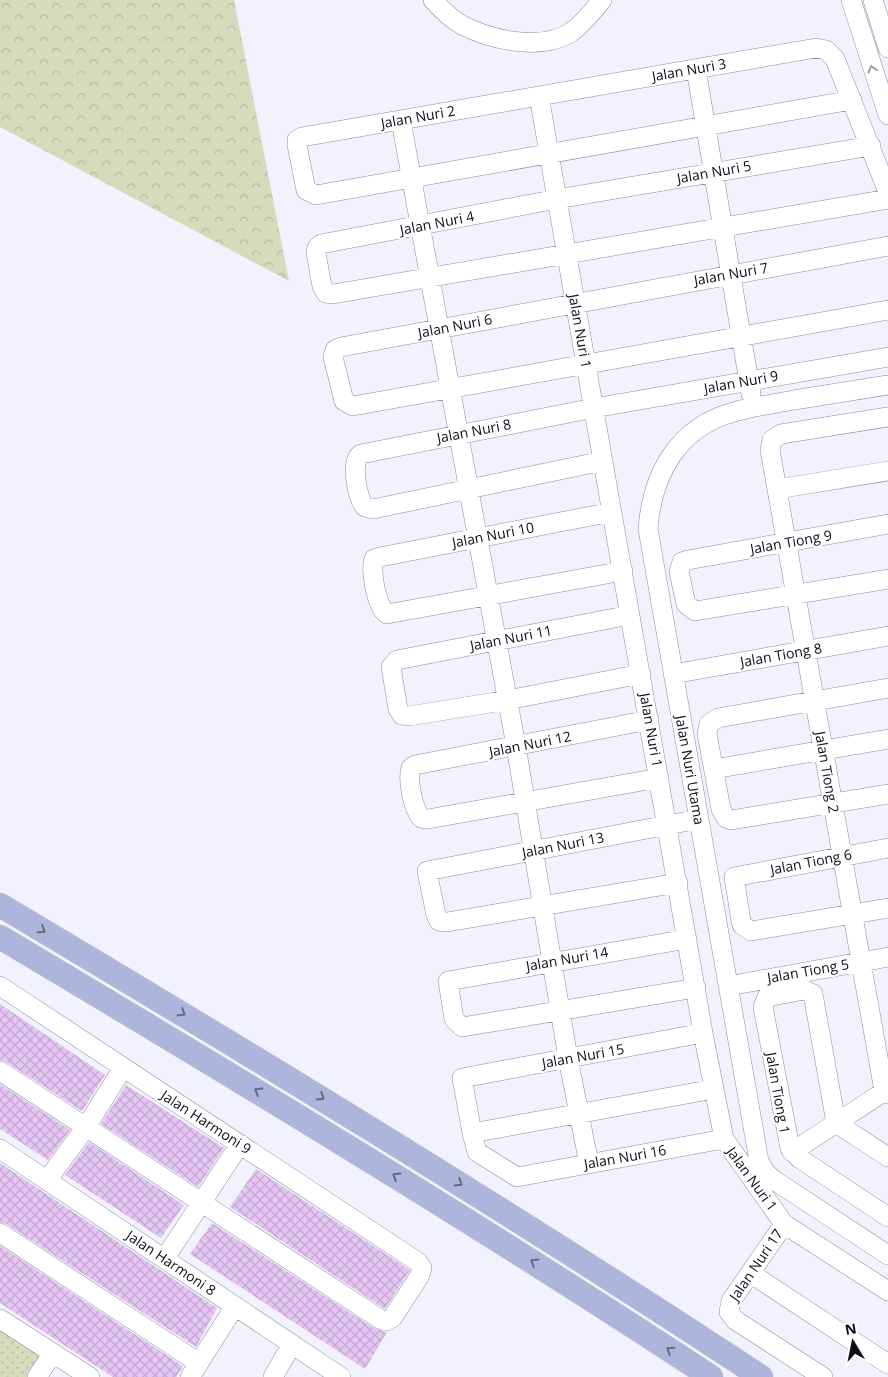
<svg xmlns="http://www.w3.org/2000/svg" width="888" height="1377" font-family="'Open Sans',sans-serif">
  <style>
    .forest { fill: url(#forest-crowns) }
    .park { fill: url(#park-dots) }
    .building { fill: url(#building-cross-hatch) }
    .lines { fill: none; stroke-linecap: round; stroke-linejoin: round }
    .minor-casing { stroke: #8e8aa9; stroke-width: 20 }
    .major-casing { stroke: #d4d3d5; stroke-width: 25 }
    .minor { stroke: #fff; stroke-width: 19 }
    .major { stroke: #adb6da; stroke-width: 24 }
    .oneway { stroke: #9f9ea3 }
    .oneway2 { stroke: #656a83 }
    .labels { text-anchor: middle; stroke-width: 4; stroke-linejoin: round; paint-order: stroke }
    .street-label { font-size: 14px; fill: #0e0d18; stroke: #fff }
  </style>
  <defs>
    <pattern id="forest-crowns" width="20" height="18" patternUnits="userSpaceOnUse" patternTransform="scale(1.25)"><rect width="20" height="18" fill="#d6dbbb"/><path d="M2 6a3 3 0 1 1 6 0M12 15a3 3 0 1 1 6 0" fill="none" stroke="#b6bba0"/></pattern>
    <pattern id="park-dots" width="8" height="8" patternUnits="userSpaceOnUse" patternTransform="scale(1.25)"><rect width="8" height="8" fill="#d6dbbb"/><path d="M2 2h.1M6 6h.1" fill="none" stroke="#b6bba0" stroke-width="1.8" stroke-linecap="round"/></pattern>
    <pattern id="building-cross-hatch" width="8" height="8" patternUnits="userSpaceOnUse" patternTransform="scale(1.25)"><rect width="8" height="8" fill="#e5c6f3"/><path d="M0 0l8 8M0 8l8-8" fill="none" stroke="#c3a9d0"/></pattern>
  </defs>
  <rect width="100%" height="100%" fill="#f2f1fe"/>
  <path class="forest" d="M0 0H234L289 281 0 127Z"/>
  <path class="park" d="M0 1323 54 1357 41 1377H0Z"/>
  <path class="building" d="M0 1004 105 1075 82 1111 6 1062 0 1060Z
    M0 1084 70 1130 48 1160 0 1129Z
    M126 1085 224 1148 198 1187 101 1124Z
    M89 1142 184 1205 161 1238 65 1175Z
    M0 1163 217 1308 196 1347 6 1224 0 1222Z
    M256 1169 410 1270 385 1309 230 1207Z
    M212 1223 374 1328 387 1332 365 1369 190 1254Z
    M0 1246 183 1366 176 1377H113L0 1303Z"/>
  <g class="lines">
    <defs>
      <path id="minor" d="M433 0C441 9 451 19 462 25 491 40 540 51 570 33 582 25 593 11 602 0
        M851 0 888 115
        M873 0 888 48
        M696 69 751 394
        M539 96 703 1033 724 1139 784 1224 888 1291
        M852 100 316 195 306 190 297 145V140L302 137 816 48 826 50 835 59 888 192
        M401 121 516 746 568 1058 589 1164
        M871 146 557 199 321 244 317 248 316 253 322 286 326 293 333 294 888 199
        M888 246 341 347 335 350 333 357 344 401 353 406 888 310
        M888 385C857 390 825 395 794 400 774 404 753 406 734 412 678 427 652 474 648 529L759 1161 765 1172 774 1180 888 1255
        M888 417 781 434 772 440 770 450 884 1091 888 1094
        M603 461 373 509 365 507C357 498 350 461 361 454L594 408 888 357
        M777 489 888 471
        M612 512 380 557 374 559C370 570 377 609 387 614L623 571
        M888 524 688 560 682 562 679 572 686 604 695 611 888 579
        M630 615 397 660 391 667 398 709 402 715 409 716 508 700 641 674
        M673 674 888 636
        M888 688 718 718 709 724 707 734 721 809 726 818 731 820 888 794
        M649 720 415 765 411 768C407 780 413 808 421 818L428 819 659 778
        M714 769 888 739
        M888 848 734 877 741 921 742 925 751 931 888 908
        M678 883 447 922 439 921 436 915 427 871 699 819
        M687 939 448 981 454 1019 462 1027 696 988
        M0 986 418 1262 422 1268 420 1275 393 1317 387 1321 380 1319 0 1071
        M728 986 888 957
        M714 1089 472 1133 477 1152 517 1177 724 1139
        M472 1133 462 1078 703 1033
        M0 1149 341 1377
        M792 1152 888 1089
        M888 1157 836 1123 813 994 804 990 767 997 763 1007 790 1148 799 1158 888 1217
        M47 1180 86 1127 123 1068
        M784 1224 731 1301 729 1312 735 1320 823 1377
        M0 1233 199 1363
        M165 1258 240 1144
        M750 1273 888 1364
        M0 1319 90 1377
        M37 1377 53 1353
        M190 1377 235 1306
        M273 1377 292 1344"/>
      <path id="major" d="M0 905C257 1058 512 1213 761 1377
        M0 937C240 1080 478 1224 711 1377"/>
    </defs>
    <use href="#minor" class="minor-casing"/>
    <use href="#major" class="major-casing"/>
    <use href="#minor" class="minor"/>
    <use href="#major" class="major"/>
  </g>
  <defs><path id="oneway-chevron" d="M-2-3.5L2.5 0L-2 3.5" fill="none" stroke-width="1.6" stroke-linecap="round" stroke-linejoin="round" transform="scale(1.25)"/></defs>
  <use class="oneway" href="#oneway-chevron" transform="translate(872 69) rotate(-107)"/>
  <g class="oneway2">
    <use href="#oneway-chevron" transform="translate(42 930) rotate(31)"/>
    <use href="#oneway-chevron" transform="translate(182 1013) rotate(31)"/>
    <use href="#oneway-chevron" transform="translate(258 1091) rotate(-148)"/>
    <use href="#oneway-chevron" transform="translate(321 1097) rotate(32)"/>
    <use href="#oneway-chevron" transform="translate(396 1176) rotate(-148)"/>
    <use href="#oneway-chevron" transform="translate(459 1183) rotate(32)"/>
    <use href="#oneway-chevron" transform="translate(534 1262) rotate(-148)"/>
    <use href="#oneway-chevron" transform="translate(670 1350) rotate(-147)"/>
  </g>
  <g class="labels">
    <g class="street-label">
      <text transform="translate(689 70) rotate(-10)" y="5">Jalan Nuri 3</text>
      <text transform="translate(418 117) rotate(-10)" y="5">Jalan Nuri 2</text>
      <text transform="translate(714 172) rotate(-10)" y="5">Jalan Nuri 5</text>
      <text transform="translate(437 223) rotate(-11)" y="5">Jalan Nuri 4</text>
      <text transform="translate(731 274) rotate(-10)" y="5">Jalan Nuri 7</text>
      <text transform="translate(455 326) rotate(-11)" y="5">Jalan Nuri 6</text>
      <text transform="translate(580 331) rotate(80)" y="5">Jalan Nuri 1</text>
      <text transform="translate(741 382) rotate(-10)" y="5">Jalan Nuri 9</text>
      <text transform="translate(474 431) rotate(-11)" y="5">Jalan Nuri 8</text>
      <text transform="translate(493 535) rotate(-11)" y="5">Jalan Nuri 10</text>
      <text transform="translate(791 542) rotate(-10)" y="5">Jalan Tiong 9</text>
      <text transform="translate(511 638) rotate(-11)" y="5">Jalan Nuri 11</text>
      <text transform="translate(781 655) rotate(-10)" y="5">Jalan Tiong 8</text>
      <text transform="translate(651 730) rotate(80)" y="5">Jalan Nuri 1</text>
      <text transform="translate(530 744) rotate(-11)" y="5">Jalan Nuri 12</text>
      <text transform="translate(690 770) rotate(80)" y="5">Jalan Nuri Utama</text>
      <text transform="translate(827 772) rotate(80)" y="5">Jalan Tiong 2</text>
      <text transform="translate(563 845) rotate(-11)" y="5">Jalan Nuri 13</text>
      <text transform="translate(811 862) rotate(-11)" y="5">Jalan Tiong 6</text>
      <text transform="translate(567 959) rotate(-10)" y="5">Jalan Nuri 14</text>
      <text transform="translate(808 971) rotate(-10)" y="5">Jalan Tiong 5</text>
      <text transform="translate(583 1056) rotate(-10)" y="5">Jalan Nuri 15</text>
      <text transform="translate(778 1093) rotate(80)" y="5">Jalan Tiong 1</text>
      <text transform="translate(206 1122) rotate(33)" y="5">Jalan Harmoni 9</text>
      <text transform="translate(625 1157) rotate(-10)" y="5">Jalan Nuri 16</text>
      <text transform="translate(752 1179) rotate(54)" y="5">Jalan Nuri 1</text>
      <text transform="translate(171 1263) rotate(34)" y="5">Jalan Harmoni 8</text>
      <text transform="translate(756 1265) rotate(-56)" y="5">Jalan Nuri 17</text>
    </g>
  </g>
  <g transform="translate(853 1342) rotate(350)" stroke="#ffffff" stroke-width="4" paint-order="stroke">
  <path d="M0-4L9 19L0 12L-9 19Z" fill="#0e0d18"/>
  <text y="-8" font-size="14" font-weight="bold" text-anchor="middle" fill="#0e0d18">N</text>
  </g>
</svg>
